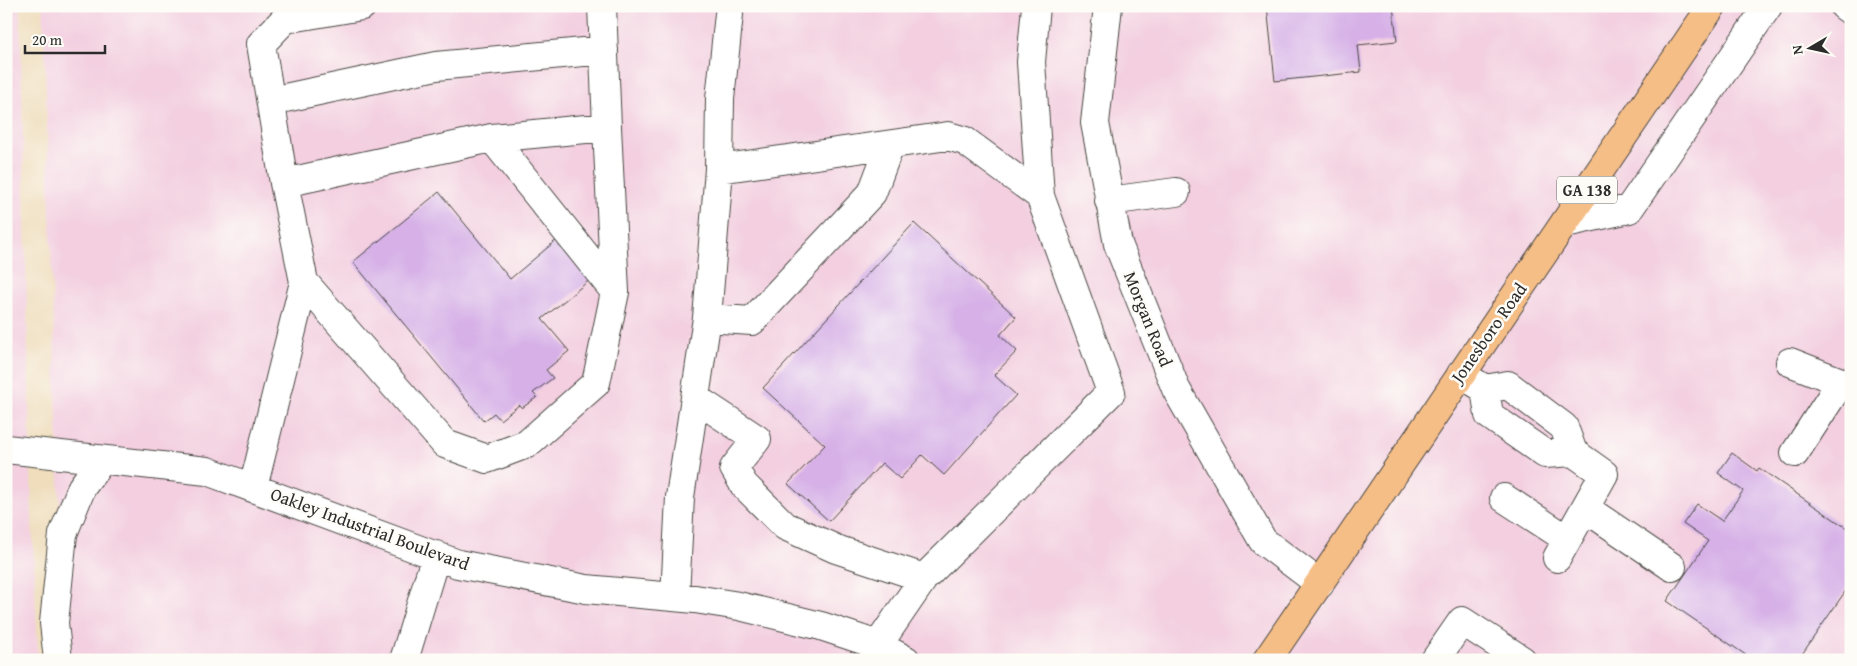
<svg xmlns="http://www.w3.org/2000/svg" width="1857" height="666" font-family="'Gentium Book Plus',serif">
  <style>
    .built { fill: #f3cfe0 }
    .building { fill: #d6b0e7 }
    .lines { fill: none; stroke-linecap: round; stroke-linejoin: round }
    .minor-casing { stroke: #484641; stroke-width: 30 }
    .highway-casing { stroke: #484641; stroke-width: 30 }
    .minor { stroke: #fff; stroke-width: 28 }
    .highway { stroke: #f6be87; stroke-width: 28 }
    .labels { text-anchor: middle; stroke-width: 5; stroke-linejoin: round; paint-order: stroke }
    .shield { fill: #fdfcf7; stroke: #6a6a68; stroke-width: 1 }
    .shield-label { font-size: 16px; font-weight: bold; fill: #2b2b2b }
    .street-label { font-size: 18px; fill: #2b2b2b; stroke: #fdfcf7 }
  </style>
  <rect width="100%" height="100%" fill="#fdfcf7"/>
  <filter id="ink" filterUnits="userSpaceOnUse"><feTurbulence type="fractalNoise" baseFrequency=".02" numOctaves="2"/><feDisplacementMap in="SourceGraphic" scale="10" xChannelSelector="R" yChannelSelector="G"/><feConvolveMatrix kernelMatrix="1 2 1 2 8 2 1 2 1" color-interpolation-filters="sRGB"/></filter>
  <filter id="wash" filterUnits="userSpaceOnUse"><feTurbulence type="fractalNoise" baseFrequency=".0096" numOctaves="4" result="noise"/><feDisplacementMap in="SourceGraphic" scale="20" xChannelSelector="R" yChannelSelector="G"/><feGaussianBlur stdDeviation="1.12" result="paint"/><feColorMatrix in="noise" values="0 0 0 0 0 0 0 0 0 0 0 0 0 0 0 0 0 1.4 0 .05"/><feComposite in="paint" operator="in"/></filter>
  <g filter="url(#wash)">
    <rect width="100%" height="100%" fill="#efddbc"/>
    <path class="built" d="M6 6H20L32 521 38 660H6Z
      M43 6H1851V660H65Z"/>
    <g id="blocks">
      <path class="building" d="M1267 6H1393L1397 41 1358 45 1361 72 1275 81Z
        M439 192 510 279 559 238 592 278 542 319 569 351 546 370 553 378 533 393 537 397 522 408 519 405 500 420 494 413 484 421 353 262Z
        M914 223 1016 317 1000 335 1017 351 994 375 1016 395 944 475 922 455 900 479 882 463 829 521 788 484 825 445 763 388Z
        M1732 453 1757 471 1759 468 1851 531V583L1798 660H1753L1667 601 1708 541 1683 524 1697 504 1722 521 1743 491 1718 473Z"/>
    </g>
  </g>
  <g filter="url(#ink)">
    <use href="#blocks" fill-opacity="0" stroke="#484641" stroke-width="1"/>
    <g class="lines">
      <defs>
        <path id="minor" d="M602 6 607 127
          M1108 6 1095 123 1118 244 1176 389 1263 541 1320 584
          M1844 6 1851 11
          M271 101 436 66 604 50
          M492 138 615 292
          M719 169 948 136 965 141 1040 196
          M284 183 261 44 285 19 362 6
          M1109 201 1176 192
          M1565 223 1629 209 1768 6
          M707 318 752 321 872 193 890 145
          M1790 362 1841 382 1795 453
          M1461 374 1485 389 1508 385 1564 427 1573 452 1604 474 1557 558
          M1485 389 1489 415 1545 454 1573 452
          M695 398 757 439 734 468 744 485 785 526 836 549 924 578
          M6 449 207 471 458 564 586 589 695 599 739 606 821 626 878 645 906 660
          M253 488 304 282 284 183 492 138 607 127 615 292 596 383 527 444 487 459 445 444 304 282
          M1504 498 1567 539
          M1585 508 1672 567
          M675 597 680 497 707 318 719 169 720 99 729 14
          M58 660 54 623 63 534 82 487 102 460
          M404 660 436 555
          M873 660 878 645 924 578 1111 392 1040 196 1031 62 1036 6
          M1435 660 1462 621 1522 660"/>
        <path id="highway" d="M1267 660 1712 6"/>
      </defs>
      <use href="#minor" class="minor-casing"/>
      <use href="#highway" class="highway-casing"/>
      <use href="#minor" class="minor"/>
      <use href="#highway" class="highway"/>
    </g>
  </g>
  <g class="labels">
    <rect class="shield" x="1557" y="176.5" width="60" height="27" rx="4"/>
    <g class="shield-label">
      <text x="1587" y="196">GA 138</text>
    </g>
    <g class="street-label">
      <text transform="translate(1148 319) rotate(68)" y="6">Morgan Road</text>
      <text transform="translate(1489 333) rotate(-55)" y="6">Jonesboro Road</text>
      <text transform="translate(370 529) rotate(20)" y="6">Oakley Industrial Boulevard</text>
    </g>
  </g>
  <rect width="1857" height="666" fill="none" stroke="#fdfcf7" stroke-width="25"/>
  <g transform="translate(1810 48) rotate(261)" stroke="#fdfcf7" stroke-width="4" paint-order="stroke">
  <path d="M0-4L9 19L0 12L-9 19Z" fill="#2b2b2b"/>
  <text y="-8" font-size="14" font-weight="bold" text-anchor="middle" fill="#2b2b2b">N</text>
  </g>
  <path d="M25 45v8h80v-8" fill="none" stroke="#2b2b2b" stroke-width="2.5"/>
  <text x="32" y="45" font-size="15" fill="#2b2b2b" stroke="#fdfcf7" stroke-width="4" paint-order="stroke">20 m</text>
</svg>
